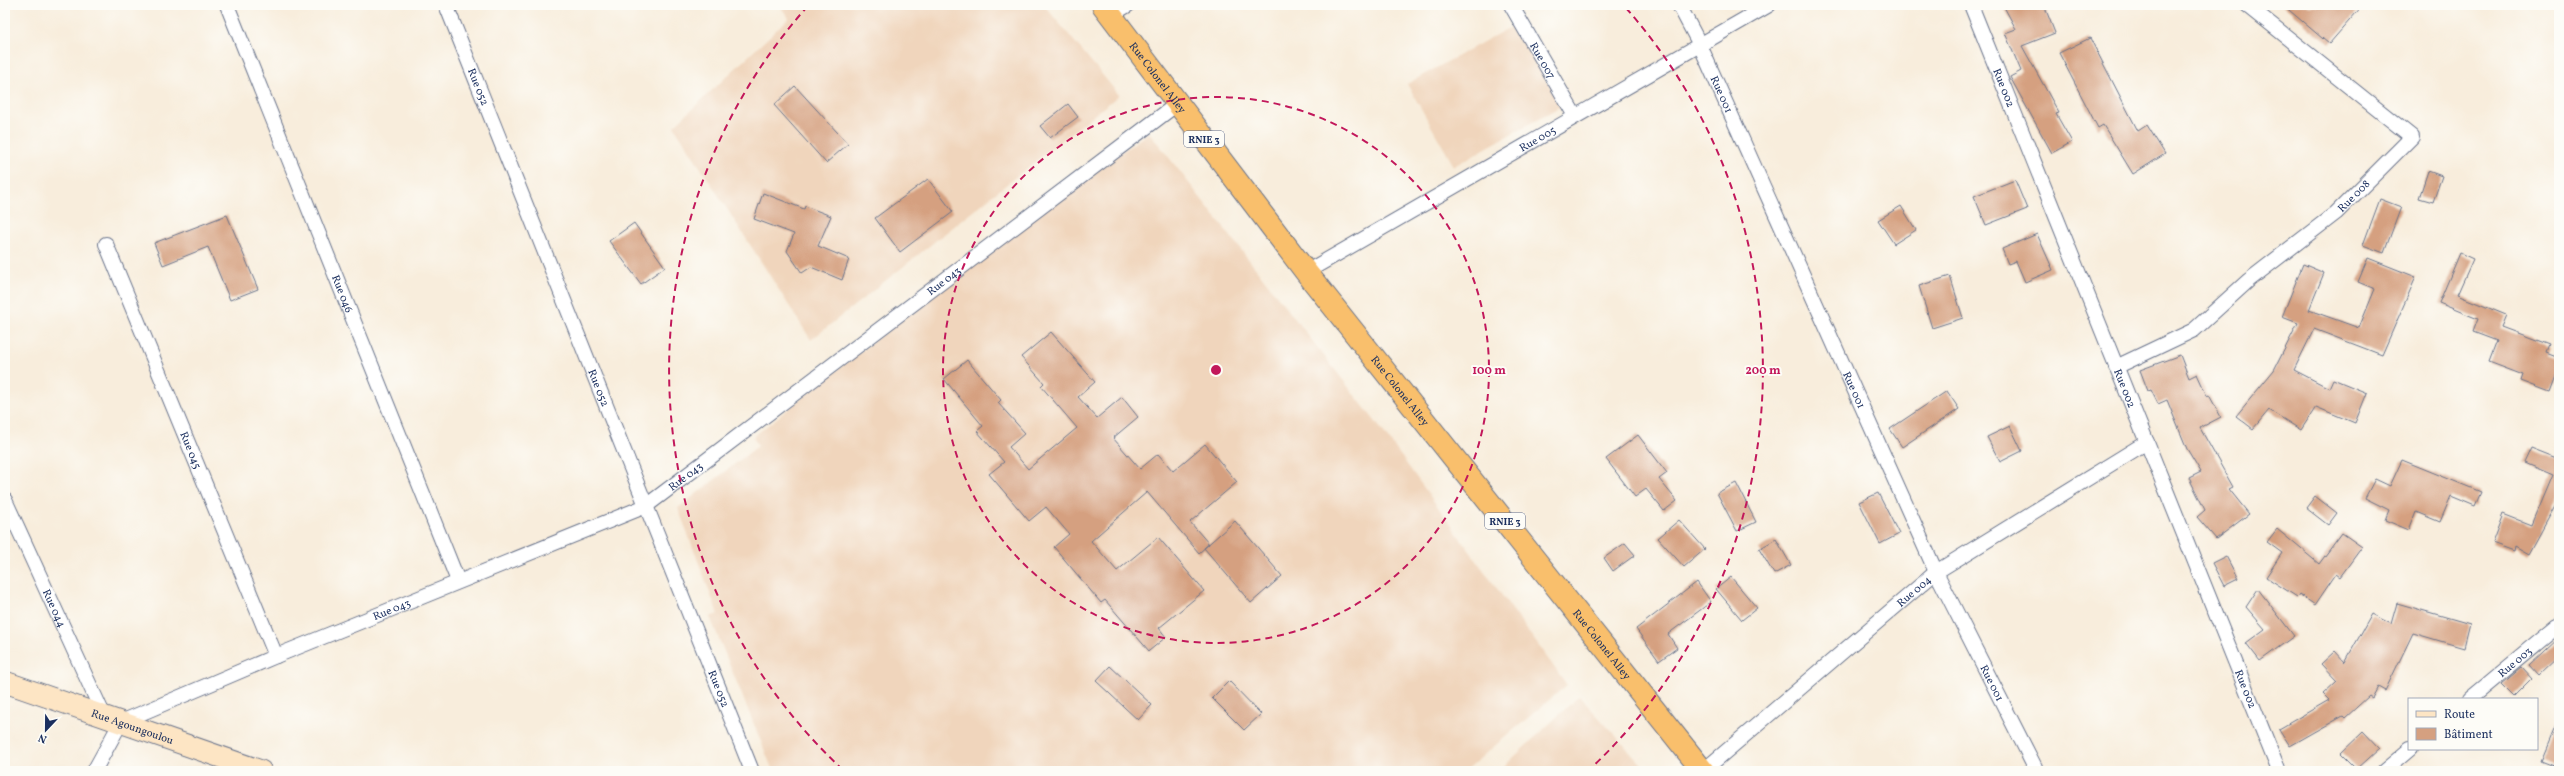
<svg xmlns="http://www.w3.org/2000/svg" width="2564" height="776" font-family="Vollkorn,serif">
  <style>
    .built { fill: #f0d5bc }
    .building { fill: #d5a080 }
    .lines { fill: none; stroke-linecap: round; stroke-linejoin: round }
    .minor-casing { stroke: #68728a; stroke-width: 16 }
    .secondary-casing { stroke: #68728a; stroke-width: 23 }
    .trunk-casing { stroke: #68728a; stroke-width: 24 }
    .minor { stroke: #fff; stroke-width: 14 }
    .secondary { stroke: #fde5c4; stroke-width: 21 }
    .trunk { stroke: #f9bf6c; stroke-width: 22 }
    .ring { fill: none; stroke: #c2185b; stroke-width: 2; stroke-dasharray: 7 5 }
    .labels { text-anchor: middle; stroke-width: 4; stroke-linejoin: round; paint-order: stroke }
    .shield { fill: #fdfcf7; stroke: #5f6c8c; stroke-width: 1 }
    .shield-label { font-size: 10px; font-weight: bold; fill: #1b2f5e }
    .street-label { font-size: 11px; fill: #1b2f5e; stroke: #fdfcf7 }
    .centre { fill: #c2185b; stroke: #fdfcf7; stroke-width: 2 }
    .ring-label { font-size: 12px; text-anchor: middle; font-weight: bold; fill: #c2185b; stroke: #fdfcf7; stroke-width: 4; stroke-linejoin: round; paint-order: stroke }
  </style>
  <rect width="100%" height="100%" fill="#fdfcf7"/>
  <filter id="ink" filterUnits="userSpaceOnUse"><feTurbulence type="fractalNoise" baseFrequency=".025" numOctaves="2"/><feDisplacementMap in="SourceGraphic" scale="8" xChannelSelector="R" yChannelSelector="G"/><feConvolveMatrix kernelMatrix="1 2 1 2 8 2 1 2 1" color-interpolation-filters="sRGB"/></filter>
  <filter id="wash" filterUnits="userSpaceOnUse"><feTurbulence type="fractalNoise" baseFrequency=".012" numOctaves="4" result="noise"/><feDisplacementMap in="SourceGraphic" scale="16" xChannelSelector="R" yChannelSelector="G"/><feGaussianBlur stdDeviation="0.9" result="paint"/><feColorMatrix in="noise" values="0 0 0 0 0 0 0 0 0 0 0 0 0 0 0 0 0 1.4 0 .05"/><feComposite in="paint" operator="in"/></filter>
  <g filter="url(#wash)">
    <rect width="100%" height="100%" fill="#f8eddc"/>
    <path class="built" d="M779 5H1044L1119 95 811 340 674 126 789 18Z
      M1514 25 1561 106 1454 166 1407 84Z
      M1149 132 1382 430 1567 685 1465 771H773L710 617 718 614 678 508 758 446 753 437 967 267Z
      M1579 696 1648 771H1499Z"/>
    <g id="blocks">
      <path class="building" d="M2003 5H2044L2055 33 2022 46 2059 113 2056 114 2072 142 2052 153 2010 77 2021 71 2005 33 2016 29Z
        M2283 5H2363L2329 44Z
        M2090 38 2138 131 2147 125 2165 154 2133 174 2103 125 2098 128 2059 53Z
        M795 86 848 144 826 163 774 105Z
        M1068 104 1078 117 1050 138 1040 126Z
        M2428 171 2442 176 2433 202 2419 198Z
        M928 179 953 212 900 252 875 218Z
        M2015 180 2027 209 1986 225 1974 196Z
        M763 193 804 209 805 206 831 216 818 246 849 259 842 280 811 267 802 273 787 251 794 234 754 219Z
        M2380 199 2401 207 2384 253 2363 245Z
        M1901 206 1916 230 1894 244 1878 220Z
        M227 215 258 289 230 300 208 247 163 265 154 243Z
        M634 223 665 267 641 284 609 241Z
        M2037 234 2053 270 2025 282 2016 261 2008 264 2002 249Z
        M2460 253 2473 259 2457 295 2506 315 2501 327 2549 345 2546 353 2559 358V368L2550 392 2521 381 2523 375 2489 362 2497 341 2473 332 2478 319 2439 303Z
        M2368 258 2416 277 2382 355 2314 329 2294 370 2329 388 2333 379 2367 393 2355 423 2316 407 2301 430 2269 410 2253 429 2236 416 2274 370 2298 323 2282 317 2303 264 2324 273 2309 310 2359 328 2375 289 2358 282Z
        M1950 276 1963 318 1932 328 1919 286Z
        M1051 332 1095 382 1078 397 1097 418 1122 397 1138 417 1113 438 1140 469 1158 454 1173 471 1205 444 1237 482 1190 522 1209 544 1199 553 1147 492 1091 541 1117 571 1158 537 1204 591 1159 628 1166 637 1149 651 1105 600 1101 603 1054 547 1069 534 1046 507 1029 521 989 474 1004 462 977 431 983 426 944 379 967 360 1001 400 998 403 1025 433 1009 447 1028 469 1077 428 1041 386 1044 383 1021 357Z
        M2180 355 2189 378 2197 374 2207 396 2209 395 2221 417 2200 428 2233 487 2229 489 2249 514 2216 539 2197 517 2205 510 2189 478 2201 472 2187 449 2167 400 2158 404 2151 390 2148 391 2140 370Z
        M1947 391 1959 409 1902 447 1890 429Z
        M2010 426 2022 451 2000 462 1987 437Z
        M1638 435 1667 473 1659 479 1677 501 1664 511 1646 489 1635 497 1606 459Z
        M2531 448 2559 459V499L2529 554 2515 546 2514 551 2492 543 2503 514 2531 525 2552 475 2524 463Z
        M2402 460 2481 492 2475 506 2451 496 2440 522 2416 512 2409 530 2385 520 2389 510 2365 498 2375 479 2390 486Z
        M1736 483 1756 522 1737 531 1717 493Z
        M1878 493 1899 534 1880 544 1859 502Z
        M2315 496 2337 513 2328 525 2306 508Z
        M1679 520 1705 549 1684 567 1658 538Z
        M1235 521 1282 576 1251 603 1204 548Z
        M2277 529 2319 564 2342 533 2362 547 2340 577 2336 574 2315 605 2299 594 2297 597 2266 577 2282 553 2267 542Z
        M1776 539 1791 565 1774 574 1759 549Z
        M1625 543 1635 555 1613 571 1604 558Z
        M2226 556 2238 579 2224 586 2212 563Z
        M1731 577 1757 608 1742 620 1716 589Z
        M1697 582 1711 602 1668 634 1677 648 1659 661 1636 629Z
        M2258 589 2294 636 2260 661 2246 643 2265 629 2246 607Z
        M2397 603 2470 624 2464 648 2413 633 2385 691 2378 687 2372 698 2369 696 2345 718 2343 716 2290 746 2279 729 2329 700 2323 694 2337 681 2321 664 2335 651 2345 662 2372 614 2391 624Z
        M2559 637V655L2538 675 2529 665Z
        M1110 666 1152 705 1138 720 1096 681Z
        M2522 667 2532 678 2514 696 2502 684Z
        M1229 681 1261 714 1244 730 1212 698Z
        M2559 718V768L2541 761Z
        M2363 732 2379 749 2357 769 2341 753Z"/>
    </g>
  </g>
  <g filter="url(#ink)">
    <use href="#blocks" fill-opacity="0" stroke="#68728a" stroke-width="1"/>
    <g class="lines">
      <defs>
        <g id="minor">
          <path id="s1" d="M227 5 458 581"/>
          <path id="s2" d="M446 5 752 771"/>
          <path id="s3" d="M1511 5 1575 116"/>
          <path id="s4" d="M1679 5 1699 43 1936 572 2037 771"/>
          <path id="s5" d="M1971 5 2279 771"/>
          <path d="M1111 15 1128 5"/>
          <path id="s6" d="M106 244 276 656"/>
          <path id="s7" d="M1306 272 1769 5"/>
          <path id="s8" d="M2116 367 2194 330 2249 280 2336 213 2412 137 2247 5"/>
          <path id="s9" d="M5 500 104 716"/>
          <path id="s10" d="M2470 699 2559 625"/>
          <path id="s11" d="M94 771 121 722 276 656 646 506 1177 104"/>
          <path id="s12" d="M1703 771 1936 572 2147 442"/>
          <path d="M2384 771 2410 749"/>
        </g>
        <g id="secondary">
          <path id="s13" d="M5 682 261 771"/>
        </g>
        <g id="trunk">
          <path id="s14" d="M1103 5 1306 272 1703 771"/>
        </g>
      </defs>
      <use href="#minor" class="minor-casing"/>
      <use href="#secondary" class="secondary-casing"/>
      <use href="#trunk" class="trunk-casing"/>
      <use href="#minor" class="minor"/>
      <use href="#secondary" class="secondary"/>
      <use href="#trunk" class="trunk"/>
    </g>
  </g>
  <g class="ring">
    <circle cx="1216" cy="370" r="273"/>
    <path d="M843 770A547 547 0 0 1 806 8M1626 8A547 547 0 0 1 1589 770"/>
  </g>
  <g class="labels">
    <g class="shield">
      <rect x="1184" y="131" width="40" height="16" rx="3"/>
      <rect x="1485" y="513" width="40" height="16" rx="3"/>
    </g>
    <g class="shield-label">
      <text x="1204" y="143">RNIE 3</text>
      <text x="1505" y="525">RNIE 3</text>
    </g>
    <g class="street-label">
      <text dy="4" stroke="none"><textPath href="#s3" startOffset="64">Rue 007</textPath></text>
      <text dy="4" stroke="none"><textPath href="#s14" startOffset="91">Rue Colonel Alley</textPath></text>
      <text dy="4" stroke="none"><textPath href="#s2" startOffset="88">Rue 052</textPath></text>
      <text dy="4" stroke="none"><textPath href="#s5" startOffset="89">Rue 002</textPath></text>
      <text dy="4" stroke="none"><textPath href="#s4" startOffset="99">Rue 001</textPath></text>
      <text dy="4" stroke="none"><textPath href="#s7" startOffset="267">Rue 005</textPath></text>
      <text dy="4" stroke="none"><textPath href="#s8" startOffset="295">Rue 008</textPath></text>
      <text dy="4" stroke="none"><textPath href="#s11" startOffset="997">Rue 043</textPath></text>
      <text dy="4" stroke="none"><textPath href="#s1" startOffset="311">Rue 046</textPath></text>
      <text dy="4" stroke="none"><textPath href="#s2" startOffset="412">Rue 052</textPath></text>
      <text dy="4" stroke="none"><textPath href="#s5" startOffset="413">Rue 002</textPath></text>
      <text dy="4" stroke="none"><textPath href="#s14" startOffset="487">Rue Colonel Alley</textPath></text>
      <text dy="4" stroke="none"><textPath href="#s4" startOffset="423">Rue 001</textPath></text>
      <text dy="4" stroke="none"><textPath href="#s6" startOffset="223">Rue 045</textPath></text>
      <text dy="4" stroke="none"><textPath href="#s11" startOffset="673">Rue 043</textPath></text>
      <text dy="4" stroke="none"><textPath href="#s12" startOffset="277">Rue 004</textPath></text>
      <text dy="4" stroke="none"><textPath href="#s9" startOffset="119">Rue 044</textPath></text>
      <text dy="4" stroke="none"><textPath href="#s11" startOffset="349">Rue 043</textPath></text>
      <text dy="4" stroke="none"><textPath href="#s14" startOffset="811">Rue Colonel Alley</textPath></text>
      <text dy="4" stroke="none"><textPath href="#s10" startOffset="58">Rue 003</textPath></text>
      <text dy="4" stroke="none"><textPath href="#s4" startOffset="747">Rue 001</textPath></text>
      <text dy="4" stroke="none"><textPath href="#s2" startOffset="736">Rue 052</textPath></text>
      <text dy="4" stroke="none"><textPath href="#s5" startOffset="737">Rue 002</textPath></text>
      <text dy="4" stroke="none"><textPath href="#s13" startOffset="135">Rue Agoungoulou</textPath></text>
    </g>
  </g>
  <circle cx="1216" cy="370" r="6" class="centre"/>
  <g class="ring-label">
    <text x="1489" y="374">100 m</text>
    <text x="1763" y="374">200 m</text>
  </g>
  <rect width="2564" height="776" fill="none" stroke="#fdfcf7" stroke-width="20"/>
  <rect x="2408" y="698" width="130" height="52" fill="#fdfcf7" stroke="#a3aaba"/>
  <rect x="2416" y="711" width="20" height="6" fill="#fde5c4" stroke="#a3aaba"/>
  <text x="2444" y="718" font-size="12" fill="#1b2f5e">Route</text>
  <rect x="2416" y="728" width="20" height="12" fill="#d5a080" stroke="#a3aaba"/>
  <text x="2444" y="738" font-size="12" fill="#1b2f5e">Bâtiment</text>
  <g transform="translate(46 730) rotate(202)" stroke="#fdfcf7" stroke-width="3" paint-order="stroke">
  <path d="M0-3L7 15L0 10L-7 15Z" fill="#1b2f5e"/>
  <text y="-6" font-size="11" font-weight="bold" text-anchor="middle" fill="#1b2f5e">N</text>
  </g>
</svg>
